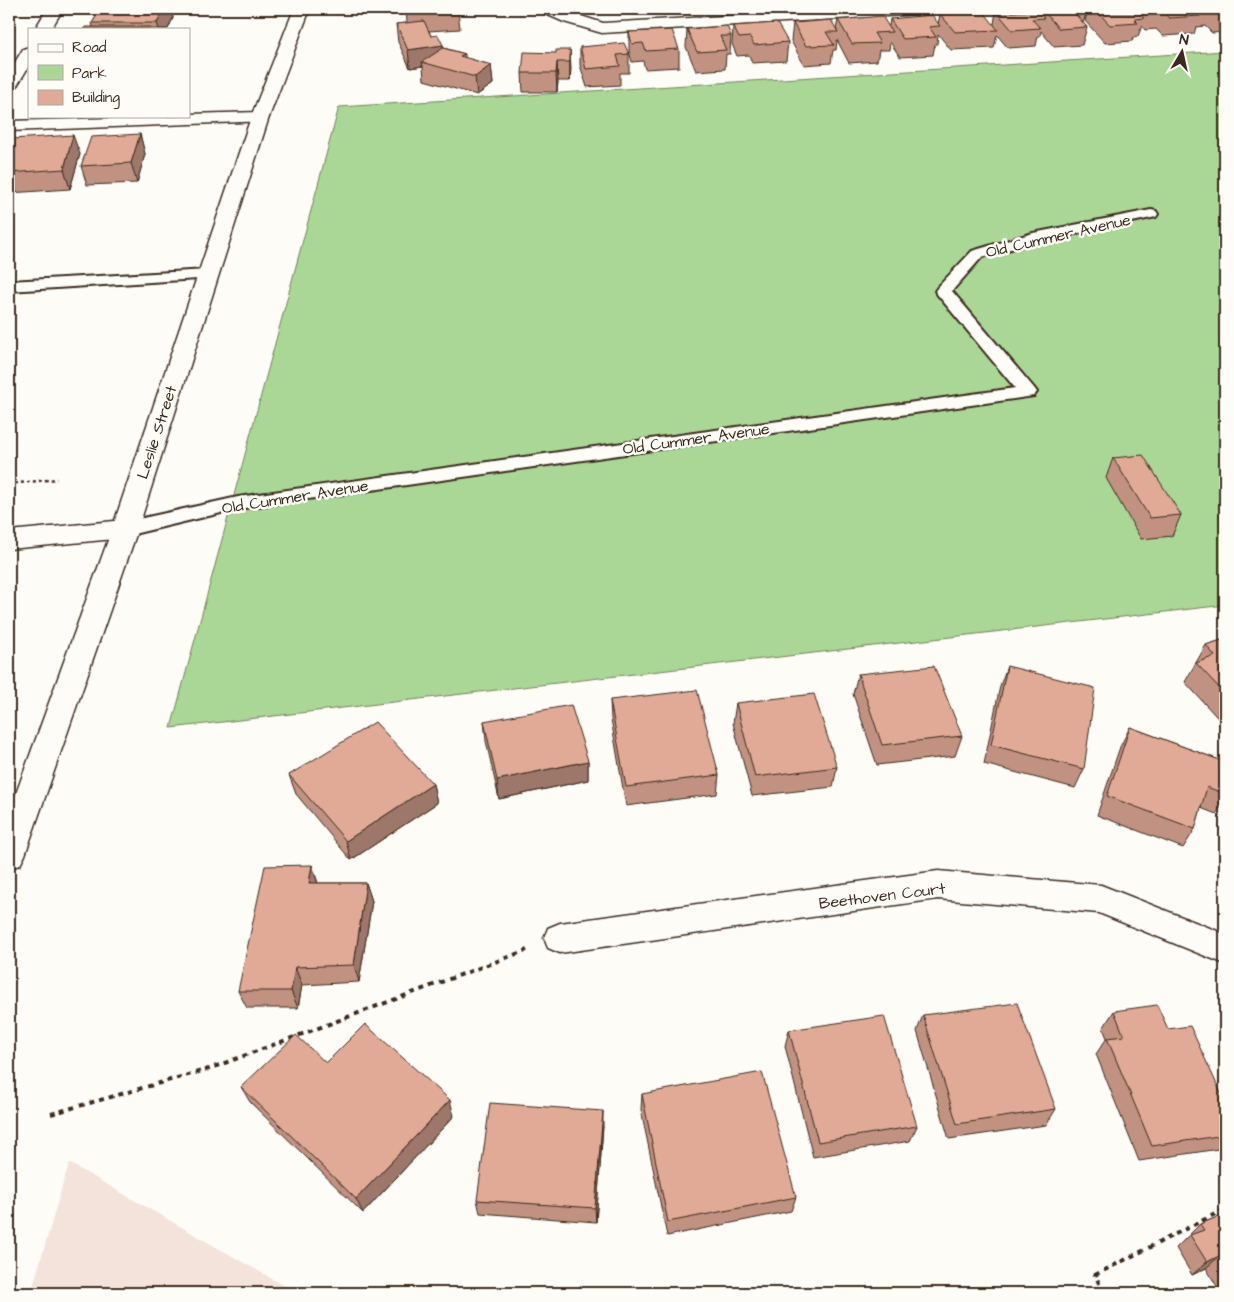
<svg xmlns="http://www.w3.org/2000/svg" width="1234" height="1302" font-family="'Architects Daughter',sans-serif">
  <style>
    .built { fill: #f4e3da }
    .green { fill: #abd796; stroke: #73805a }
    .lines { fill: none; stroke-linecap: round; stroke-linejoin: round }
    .lane-casing { stroke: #3b2a1e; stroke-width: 4 }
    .street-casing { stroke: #3b2a1e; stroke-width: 3 }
    .secondary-casing { stroke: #3b2a1e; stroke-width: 3 }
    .path-far1 { stroke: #3b2a1e; stroke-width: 2.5; stroke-dasharray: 3 3; stroke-linecap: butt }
    .path { stroke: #3b2a1e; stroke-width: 4; stroke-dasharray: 5 5; stroke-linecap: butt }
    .lane { fill: #fdfcf7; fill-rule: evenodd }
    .street { fill: #fdfcf7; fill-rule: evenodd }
    .secondary { fill: #fdfcf7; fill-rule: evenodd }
    .wall { fill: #c19281; stroke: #3b2a1e }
    .shaded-wall { fill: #9d7769; stroke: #3b2a1e }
    .building { fill: #e0aa96; stroke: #3b2a1e }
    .labels { text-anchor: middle; stroke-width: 5; stroke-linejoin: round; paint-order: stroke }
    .street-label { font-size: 16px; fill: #3b2a1e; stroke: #fdfcf7 }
  </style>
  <rect width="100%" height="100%" fill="#fdfcf7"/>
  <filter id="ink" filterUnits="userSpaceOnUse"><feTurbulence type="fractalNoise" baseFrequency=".02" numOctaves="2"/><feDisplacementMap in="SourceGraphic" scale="10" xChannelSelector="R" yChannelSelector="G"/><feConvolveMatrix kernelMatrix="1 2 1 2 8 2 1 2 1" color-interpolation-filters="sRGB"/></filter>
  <g filter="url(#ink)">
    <path class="built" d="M69 1163 297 1293H31Z"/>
    <path class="green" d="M1225 51V605L171 728 339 107Z"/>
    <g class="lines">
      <defs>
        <path id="lane" d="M1151 210 1156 211 1158 214 1156 217 1036 242 982 257 952 291 1034 388 1037 392 1034 396 238 509 125 536 118 534 115 529 118 524 125 522 238 497 1015 388 937 294 935 291 937 288 972 251 1033 233Z
          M208 270 214 272 216 275 214 278 9 291V281Z"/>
        <path id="street" d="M47 9H63L51 29H35Z
          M538 9H559L603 23 846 9H928L925 12 920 14 602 33 564 22 541 12Z
          M29 47V66L15 89 9 90V72L23 49Z
          M260 112 266 113 269 117 266 121 9 131V121L189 116V114Z
          M125 520 134 523 138 529 134 535 125 538 9 549V531Z
          M938 871 1101 885 1225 934V964L1099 913 938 899 560 953 548 948 544 938 548 928 560 923Z"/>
        <path id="secondary" d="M294 9H310L269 117 138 529 25 855 20 865 9 868V813L112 529 251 117Z"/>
      </defs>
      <use href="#lane" class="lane-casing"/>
      <use href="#street" class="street-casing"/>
      <use href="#secondary" class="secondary-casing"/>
      <path class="path-far1" d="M9 484 57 479"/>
      <path class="path" d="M51 1114 209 1069 527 950
        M1104 1293 1095 1275 1225 1209"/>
      <use href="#lane" class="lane"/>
      <use href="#street" class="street"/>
      <use href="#secondary" class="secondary"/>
    </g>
    <path class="wall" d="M101 9H173L172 12 173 18 168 29H84L93 27 92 23Z
      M406 9H458L460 29 429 31 431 36 443 45 444 48 465 54V58L491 65 493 84 477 95 424 80 423 66 410 68 398 42 396 24 407 23Z
      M1023 9H1036L1039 12 1040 9H1081L1086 14 1083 23 1087 27 1082 45 1054 47 1041 31 1040 36H1038L1036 46 1008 48 997 35 994 48 951 50 938 34 937 44H935L933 55 900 57 890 42 889 50H879L877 61 849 63 837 40 836 50H833L831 63 804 65 791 41 793 23 836 29 838 20 889 26 890 19 938 24 940 14 994 24 996 11 1011 12 1023 11Z
      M1088 9H1134L1138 12 1139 9H1225V32L1212 33 1205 26 1196 27 1194 34 1163 36 1156 29 1145 30 1142 26 1138 36 1134 37 1132 41 1105 43 1085 21Z
      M733 26 788 42 786 61 752 63 749 55 737 56 732 44Z
      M687 29 731 36 730 54H726L725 69 696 71 686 47Z
      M629 32 679 49V67L645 69 643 61 632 62 629 51Z
      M580 47 629 54V73H620V85L587 87 580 65Z
      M570 50V81H558L557 92H523L522 73 556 53Z
      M140 134 145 154 137 183 87 185 81 166Z
      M9 147 80 154 70 189 9 193Z
      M1113 458 1181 515 1172 536 1141 539 1106 478Z
      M1225 639V726L1185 682 1206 645Z
      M1007 666 1084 769 1075 788 984 764 1000 686Z
      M858 674 962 736 955 756 877 765 853 694Z
      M610 700 719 775 717 794 626 806 611 719Z
      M736 703 837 767 833 787 752 796 733 723Z
      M484 721 588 761V780L499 799 486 741Z
      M1130 727 1225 762V800L1216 814 1201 808 1195 829 1183 848 1097 815 1120 747Z
      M289 775 433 784 437 803 351 860 296 794Z
      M312 865 318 883H366L372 901 359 982 302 985 298 1008H247L238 991Z
      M1114 1011 1168 1029 1225 1102V1148L1139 1161 1096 1054 1107 1038 1103 1028Z
      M923 1015 1056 1109 1046 1125 949 1139 917 1031Z
      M789 1030 917 1126 910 1141 813 1157 785 1046Z
      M326 1063 454 1116 363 1213 250 1102 241 1087Z
      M642 1094 796 1197 791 1211 667 1236 641 1110Z
      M603 1126 596 1222 480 1213 477 1200Z
      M1225 1214V1293H1221L1206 1268 1192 1275 1176 1248 1200 1224Z"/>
    <path class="shaded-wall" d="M164 9H173L172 12 173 18 168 29H159L157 23Z
      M443 45 445 64 422 62 423 66 410 68 408 50Z
      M570 50 571 69 570 81Z
      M557 62 558 81 557 92 556 73Z
      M491 65 493 84 477 95 475 77Z
      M140 134 145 154 137 183 131 163Z
      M73 135 80 154 70 189 64 169Z
      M588 761V780L499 799 497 780Z
      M433 784 437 803 351 860 346 841Z
      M312 865 318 884 309 883Z
      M366 883 372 901 359 982 354 965Z
      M295 967 302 985 298 1008 291 991Z
      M450 1100 454 1116 363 1213 356 1199Z
      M603 1111V1126L596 1222 595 1208Z
      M1221 1255 1206 1268 1192 1275 1207 1262Z"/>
    <path class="building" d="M101 9H164L157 23H92Z
      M406 9H458L459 11 406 14Z
      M1024 9H1036L1044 18 1032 19 1040 28 1012 30 996 11 1010 10 1011 12 1026 11Z
      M1042 9H1081L1086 14 1076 15 1087 27 1059 29Z
      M1095 9H1134L1144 18 1134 19 1138 23 1110 25Z
      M1148 9H1192L1200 16 1169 18 1162 11 1151 12Z
      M1212 9H1225V15H1219Z
      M984 12 998 30 955 32 940 14Z
      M932 15 940 26 929 27 936 37 903 39 890 19Z
      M882 16 892 32 874 33 880 43 852 44 838 20Z
      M831 20 838 32H826L834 45 806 46 793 23Z
      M424 21 431 36 438 35 443 45 408 50 396 24Z
      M777 23 788 42 754 45 750 37 739 38 733 26Z
      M727 26 731 36H720L726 50 697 52 687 29Z
      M85 27H150L149 29H84Z
      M672 30 679 49 646 51 643 43 632 44 629 32Z
      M624 43 629 54 617 55 620 66 586 69 580 47Z
      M443 48 465 54 460 56 491 65 475 77 422 62Z
      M556 50H570V62H557L556 73H522L524 52 556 53Z
      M140 134 131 163 81 166 91 137Z
      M73 135 64 169 9 173V147L12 139Z
      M1143 455 1181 515 1150 518 1113 458Z
      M1225 639V694L1196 663 1215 656 1206 645Z
      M934 666 962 736 882 745 858 674Z
      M1007 666 1095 688 1084 769 991 745Z
      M697 690 719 775 626 787 610 700Z
      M814 694 837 767 755 777 736 703Z
      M571 705 588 761 497 780 484 721Z
      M375 722 433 784 346 841 289 775Z
      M1130 727 1225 762V794L1207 787 1195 829 1107 796Z
      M312 865 309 883H366L354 965 295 967 291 991H238L265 866Z
      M1017 1003 1056 1109 957 1124 923 1015Z
      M1157 1005 1168 1029 1190 1026 1225 1102V1135L1152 1146 1107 1038 1124 1036 1114 1011Z
      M884 1016 917 1126 818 1142 789 1030Z
      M365 1024 450 1100 356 1199 241 1087 296 1035 326 1063Z
      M762 1072 796 1197 668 1222 642 1094Z
      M490 1103 603 1111 595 1208 477 1200Z
      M1225 1214V1263L1221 1255 1207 1262 1190 1235 1204 1230 1200 1224Z"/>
  </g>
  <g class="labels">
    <g class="street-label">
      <text transform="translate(1058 235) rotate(-13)" y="6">Old Cummer Avenue</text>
      <text transform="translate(156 432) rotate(-72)" y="6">Leslie Street</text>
      <text transform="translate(696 438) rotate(-8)" y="6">Old Cummer Avenue</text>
      <text transform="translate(295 496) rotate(-9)" y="6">Old Cummer Avenue</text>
      <text transform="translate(882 895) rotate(-7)" y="6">Beethoven Court</text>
    </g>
  </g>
  <rect width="1234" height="1302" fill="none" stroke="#fdfcf7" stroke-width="30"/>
  <rect x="15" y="15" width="1204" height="1272" fill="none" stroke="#3b2a1e" stroke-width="2" filter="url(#ink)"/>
  <rect x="28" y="28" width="162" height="90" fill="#fdfcf7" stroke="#afa8a0"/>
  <rect x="38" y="44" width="25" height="8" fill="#fdfcf7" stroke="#afa8a0"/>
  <text x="72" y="52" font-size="15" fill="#3b2a1e">Road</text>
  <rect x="38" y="65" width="25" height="15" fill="#abd796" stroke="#afa8a0"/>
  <text x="72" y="78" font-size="15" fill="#3b2a1e">Park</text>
  <rect x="38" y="90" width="25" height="15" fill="#e0aa96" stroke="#afa8a0"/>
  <text x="72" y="102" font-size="15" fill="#3b2a1e">Building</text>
  <g transform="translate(1182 52) rotate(9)" stroke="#fdfcf7" stroke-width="4" paint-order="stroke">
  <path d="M0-4L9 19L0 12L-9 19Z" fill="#3b2a1e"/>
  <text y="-8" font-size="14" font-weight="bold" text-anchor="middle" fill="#3b2a1e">N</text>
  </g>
</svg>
